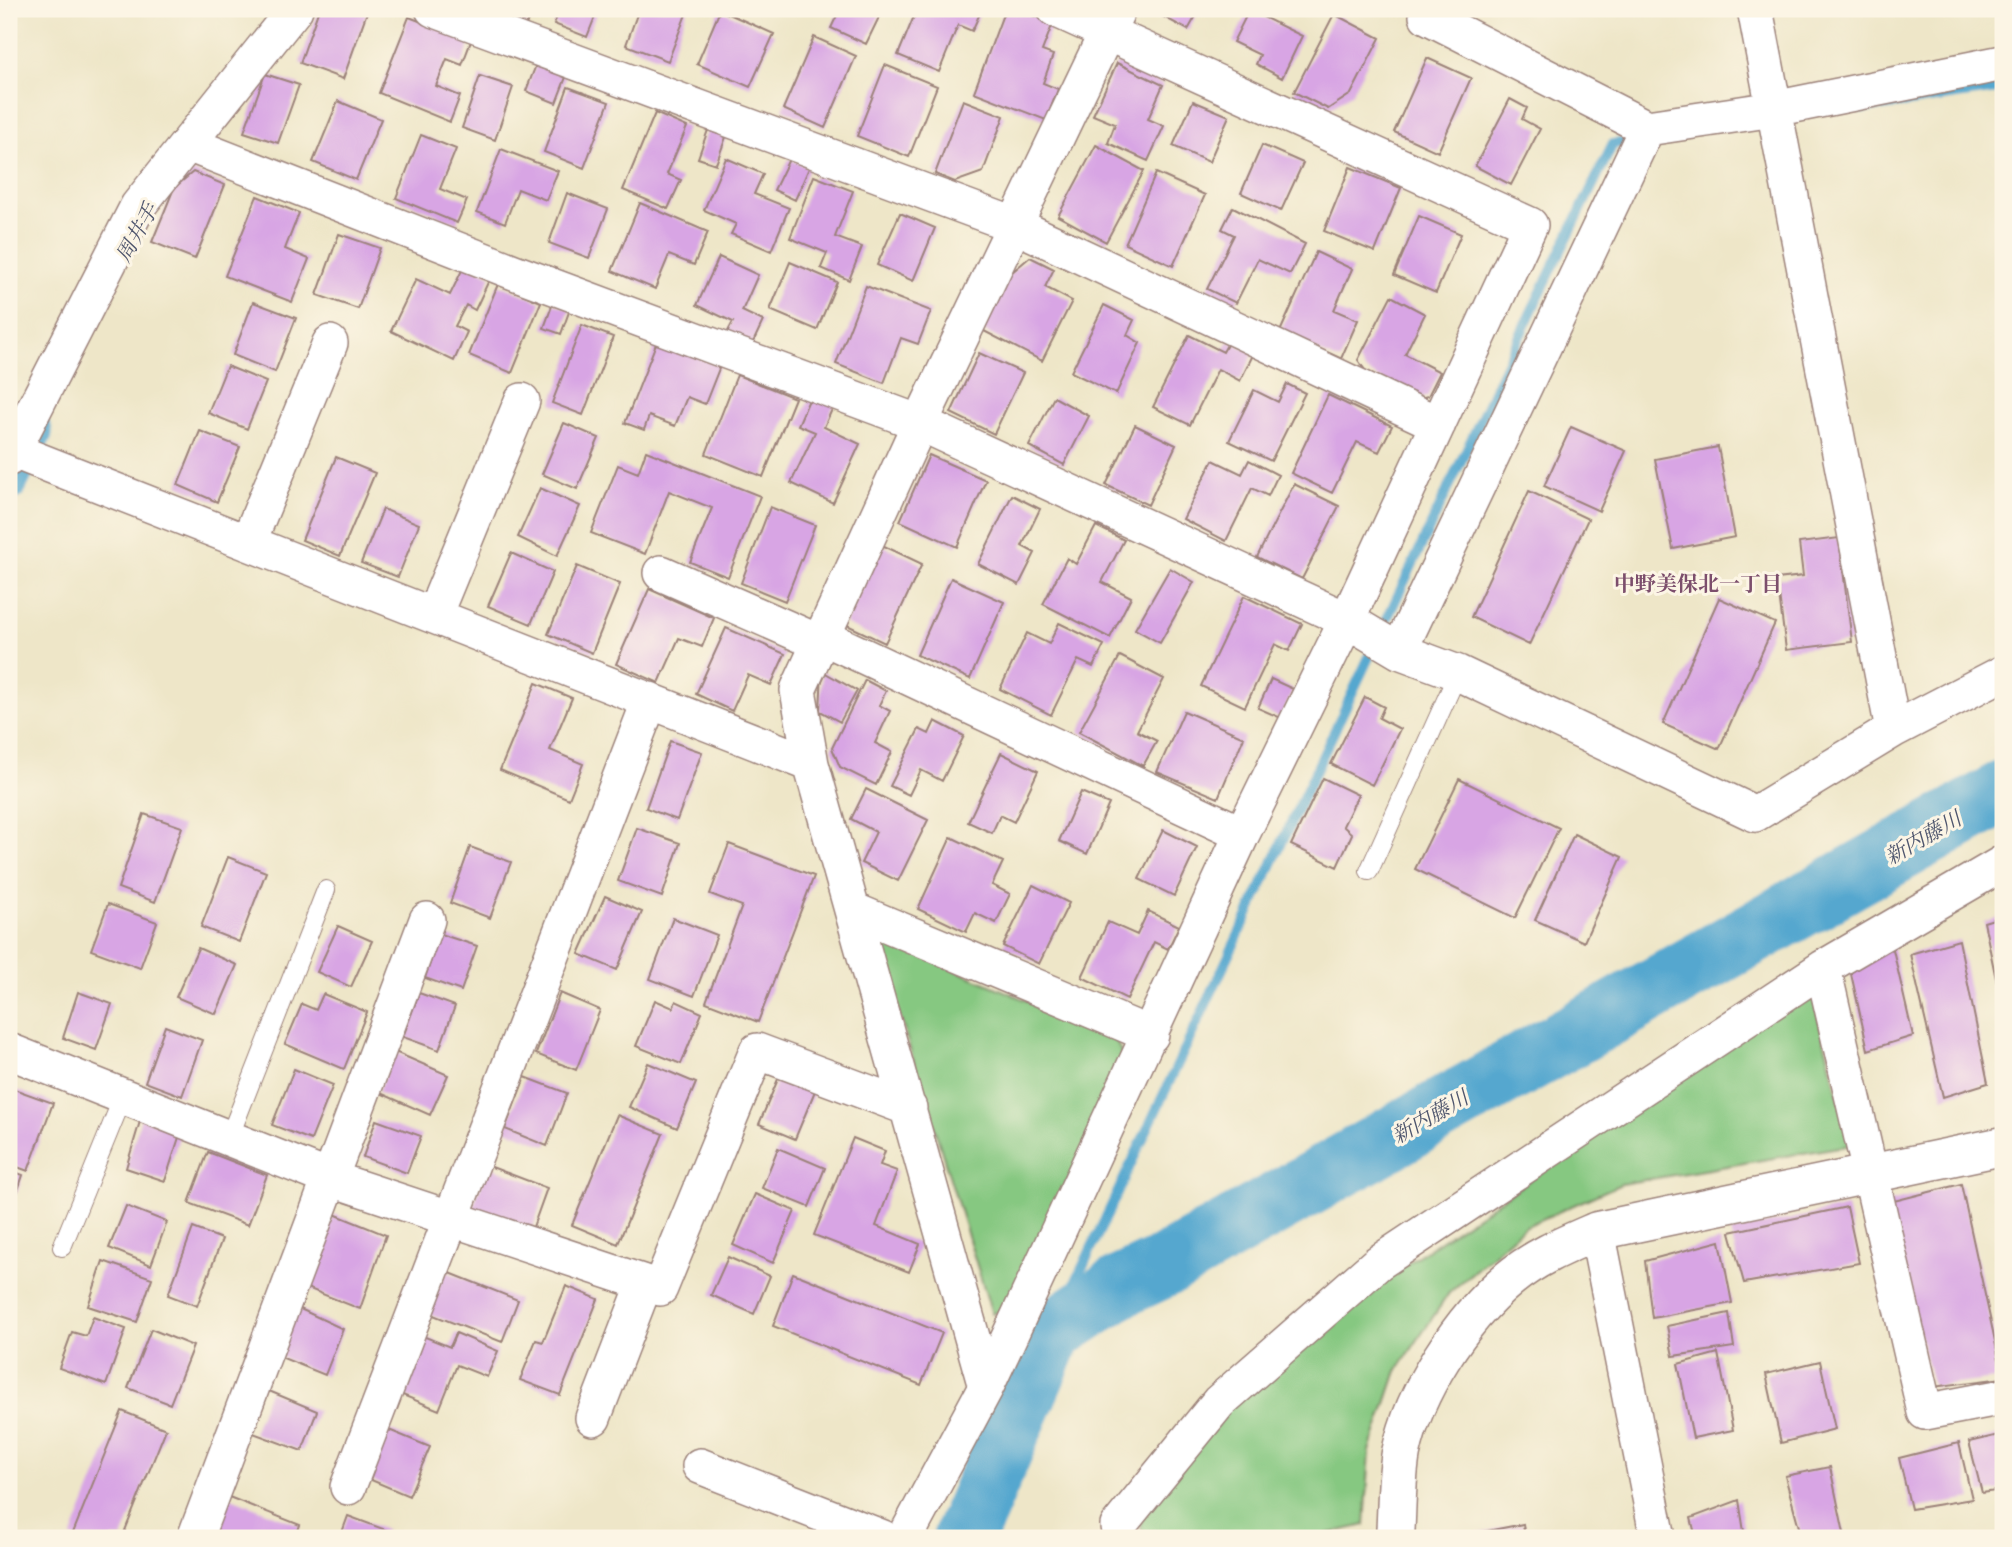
<svg xmlns="http://www.w3.org/2000/svg" width="2012" height="1547" font-family="'Libre Caslon Text','Noto Serif JP',serif">
  <style>
    .green { fill: #86c881; stroke: #687456; stroke-width: 2 }
    .lines { fill: none; stroke-linecap: round; stroke-linejoin: round }
    .stream { stroke: #54a7cf; stroke-width: 10 }
    .canal { stroke: #54a7cf; stroke-width: 37 }
    .river { stroke: #54a7cf; stroke-width: 63 }
    .building { fill: #d8a5e4 }
    .lane-casing { stroke: #9c827a; stroke-width: 20 }
    .street-casing { stroke: #9c827a; stroke-width: 38 }
    .secondary-casing { stroke: #9c827a; stroke-width: 41 }
    .lane { stroke: #fff; stroke-width: 18 }
    .street { stroke: #fff; stroke-width: 35 }
    .secondary { stroke: #fff; stroke-width: 38 }
    .labels { text-anchor: middle; stroke-width: 6; stroke-linejoin: round; paint-order: stroke }
    .water-label { font-size: 21px; font-style: italic; fill: #4e556d; stroke: #fcf5e5 }
    .neighbourhood-label { font-size: 21px; font-weight: bold; fill: #7c4e6c; stroke: #fcf5e5 }
  </style>
  <rect width="100%" height="100%" fill="#fcf5e5"/>
  <filter id="ink" filterUnits="userSpaceOnUse"><feTurbulence type="fractalNoise" baseFrequency=".0143" numOctaves="2"/><feDisplacementMap in="SourceGraphic" scale="14" xChannelSelector="R" yChannelSelector="G"/><feConvolveMatrix kernelMatrix="1 2 1 2 8 2 1 2 1" color-interpolation-filters="sRGB"/></filter>
  <filter id="wash" filterUnits="userSpaceOnUse"><feTurbulence type="fractalNoise" baseFrequency=".00686" numOctaves="4" result="noise"/><feDisplacementMap in="SourceGraphic" scale="28" xChannelSelector="R" yChannelSelector="G"/><feGaussianBlur stdDeviation="1.57" result="paint"/><feColorMatrix in="noise" values="0 0 0 0 0 0 0 0 0 0 0 0 0 0 0 0 0 1.4 0 .05"/><feComposite in="paint" operator="in"/></filter>
  <g filter="url(#wash)">
    <rect width="100%" height="100%" fill="#eee6c8"/>
    <path class="green" d="M875 936 1115 1038 1124 1059 1010 1307 992 1314Z
      M1811 989 1851 1145 1621 1184 1524 1227 1449 1293 1397 1371 1370 1451 1365 1525 1310 1538H1144L1140 1522 1226 1412 1312 1328Z"/>
    <g class="lines">
      <path class="stream" d="M1861 109 2003 88
        M1052 1332 1533 308 1613 144 1633 141"/>
      <path class="canal" d="M9 483 34 432"/>
      <path class="river" d="M964 1538 1052 1332 1118 1288 1167 1265 2003 792"/>
    </g>
    <g id="blocks">
      <path class="building" d="M319 9H359L367 12 343 79 300 63Z
        M492 9H532L526 25 491 12Z
        M560 9H598L587 37 554 24Z
        M639 9H688L668 61 626 45Z
        M840 9H883L866 44 831 28Z
        M917 9H982L972 31 958 25 939 72 898 55Z
        M1005 9H1016L1053 23 1042 51 1053 55 1043 83 1058 89 1046 120 974 92Z
        M1149 9H1200L1188 30Z
        M720 10 774 34 750 87 697 64Z
        M1249 10 1302 36 1282 78 1256 64 1260 55 1233 42Z
        M1334 14 1380 38 1351 94 1328 109 1294 92Z
        M409 17 471 41 462 65 447 59 436 86 460 96 450 122 379 93Z
        M814 37 856 56 825 128 783 109Z
        M1427 58 1471 78 1438 152 1394 132Z
        M1117 63 1163 85 1148 119 1164 126 1148 161 1108 143 1115 124 1093 115Z
        M536 65 566 77 556 103 526 91Z
        M885 65 937 86 909 157 857 136Z
        M265 74 299 85 278 143 244 132Z
        M480 76 513 87 495 140 462 128Z
        M568 87 609 102 584 168 544 152Z
        M1510 99 1527 108 1522 119 1540 129 1511 185 1475 166Z
        M963 100 1004 116 983 172 955 182 935 174Z
        M338 101 381 119 356 180 313 162Z
        M1193 101 1229 116 1209 162 1173 146Z
        M655 113 687 127 667 174 681 180 668 209 623 190Z
        M708 130 726 137 716 164 698 158Z
        M421 135 456 149 440 189 467 200 457 223 396 198Z
        M1096 145 1144 171 1106 242 1058 216Z
        M1262 145 1303 163 1281 211 1241 193Z
        M501 149 558 171 546 200 518 189 505 223 477 212Z
        M726 158 763 174 754 194 789 208 771 251 731 234 736 224 704 210Z
        M789 159 809 168 795 200 774 190Z
        M1350 167 1401 188 1375 252 1324 231Z
        M193 172 225 185 195 259 152 242 174 188Z
        M1156 173 1205 195 1173 266 1125 244Z
        M814 176 853 191 835 237 862 247 849 280 821 268 827 253 790 238Z
        M567 193 608 209 589 258 549 243Z
        M257 196 299 213 285 249 309 259 292 302 225 276Z
        M640 203 708 232 694 265 669 255 655 289 612 271Z
        M1233 207 1305 244 1290 274 1258 259 1236 303 1207 289 1234 235 1222 229Z
        M900 213 935 228 913 281 877 265Z
        M1419 216 1461 234 1436 293 1394 275Z
        M339 234 380 248 358 309 317 295Z
        M1316 252 1352 269 1334 310 1358 320 1340 361 1279 334Z
        M719 257 758 275 742 311 763 321 750 349 725 337 733 322 697 305Z
        M1030 257 1054 269 1045 287 1072 301 1042 361 980 329 1005 278Z
        M790 262 837 282 817 330 770 310Z
        M465 264 491 276 475 310 466 305 455 326 467 332 454 361 391 331 416 279 450 295Z
        M498 284 541 302 512 373 469 355Z
        M866 286 931 311 918 344 901 338 884 383 836 364Z
        M1391 296 1425 314 1405 354 1440 372 1428 396 1415 399 1365 370 1358 360Z
        M253 302 296 318 275 372 233 355Z
        M553 303 570 309 561 334 544 328Z
        M1104 305 1134 320 1127 335 1140 343 1116 394 1071 372Z
        M582 325 613 337 583 415 552 403Z
        M1189 335 1223 352 1229 341 1254 353 1240 381 1218 369 1190 425 1153 407Z
        M657 341 720 366 705 404 687 397 675 426 649 416 644 430 625 423Z
        M979 353 1023 373 994 434 951 413Z
        M227 366 266 382 247 429 208 413Z
        M737 375 795 398 763 477 706 454Z
        M1287 384 1305 393 1271 461 1229 441 1254 390 1278 402Z
        M811 395 834 405 824 427 860 444 833 503 791 483 815 432 798 425Z
        M1328 395 1392 426 1379 452 1357 442 1332 493 1291 473Z
        M1054 397 1089 416 1064 465 1029 446Z
        M564 423 599 438 577 489 542 474Z
        M1135 425 1176 445 1148 505 1106 485Z
        M1571 427 1626 451 1599 511 1544 486Z
        M200 431 240 447 217 502 178 485Z
        M1718 447 1735 537 1673 549 1655 459Z
        M646 451 760 496 728 577 690 562 712 508 669 491 645 554 591 533 618 465 638 473Z
        M929 455 986 480 957 547 900 521Z
        M336 457 375 473 340 556 302 540Z
        M1213 460 1242 474 1249 460 1278 475 1268 496 1252 488 1226 541 1183 519Z
        M1294 484 1339 506 1302 579 1257 557Z
        M540 488 580 506 557 556 518 537Z
        M1529 491 1588 519 1529 645 1471 617Z
        M1012 495 1040 509 1022 546 1035 553 1019 585 978 564Z
        M770 507 815 525 785 601 741 583Z
        M383 509 419 524 398 577 361 563Z
        M1096 526 1124 540 1102 582 1131 597 1110 638 1043 604 1067 558 1076 564Z
        M1839 538 1852 642 1786 650 1777 579 1803 576 1799 543Z
        M882 545 922 564 885 643 845 624Z
        M511 553 553 572 531 624 488 606Z
        M577 566 620 584 592 653 548 634Z
        M1170 568 1194 582 1160 643 1135 629Z
        M951 578 1004 602 970 679 917 655Z
        M649 589 714 618 702 647 679 638 659 683 616 664Z
        M1244 596 1302 624 1289 651 1275 644 1245 707 1201 686Z
        M1719 598 1775 623 1719 749 1663 724Z
        M1059 623 1104 645 1093 667 1078 660 1051 715 1000 689 1027 633 1049 644Z
        M726 628 785 654 771 685 748 675 732 711 696 694Z
        M1120 656 1164 679 1137 731 1157 741 1143 766 1079 732Z
        M822 671 857 691 840 722 820 711Z
        M1271 679 1293 689 1281 718 1258 708Z
        M865 680 886 691 879 705 890 711 875 743 892 752 876 785 840 767 832 748Z
        M536 683 572 698 550 750 583 764 569 799 500 770Z
        M1365 697 1384 707 1379 718 1400 729 1372 785 1331 764Z
        M1184 711 1244 737 1218 798 1157 772Z
        M935 721 964 736 942 781 921 770 909 795 890 786 919 729 929 734Z
        M670 741 702 752 677 820 646 808Z
        M1001 753 1038 771 1014 822 1000 815 992 833 968 822Z
        M1323 778 1358 795 1343 826 1352 834 1337 867 1291 845Z
        M1459 779 1559 828 1515 918 1415 869Z
        M866 789 928 820 898 881 861 863 876 832 851 819Z
        M1081 792 1109 804 1087 854 1059 841Z
        M144 814 182 827 155 902 118 888Z
        M637 828 680 843 662 897 618 881Z
        M1163 830 1197 847 1174 896 1139 879Z
        M1574 834 1622 857 1584 942 1535 920Z
        M951 837 1003 862 992 885 1010 894 996 923 975 913 966 932 918 909Z
        M729 844 814 876 758 1022 706 1002 742 906 710 894Z
        M470 847 511 862 490 918 450 903Z
        M228 857 266 872 239 942 201 927Z
        M1033 885 1069 903 1039 964 1003 946Z
        M605 896 642 912 617 970 579 954Z
        M108 904 157 922 140 968 91 950Z
        M1148 911 1179 926 1168 949 1154 942 1127 999 1082 977 1108 922 1137 935Z
        M2003 916V992L1999 993 1984 922Z
        M673 918 717 935 694 996 650 979Z
        M338 926 372 941 351 987 317 972Z
        M440 934 477 946 461 991 425 978Z
        M1959 940 1988 1083 1943 1097 1910 954Z
        M1892 945 1913 1036 1868 1050 1850 969Z
        M198 948 237 965 216 1014 176 997Z
        M78 992 112 1004 96 1050 63 1038Z
        M419 993 455 1006 439 1050 403 1037Z
        M560 993 600 1010 576 1070 536 1054Z
        M323 994 367 1012 344 1069 285 1044 302 1004 316 1010Z
        M655 1000 673 1008 676 1001 702 1013 681 1064 636 1046Z
        M165 1026 202 1040 182 1096 145 1082Z
        M395 1052 448 1075 430 1115 378 1092Z
        M648 1063 696 1083 677 1128 629 1107Z
        M294 1069 333 1085 311 1140 272 1125Z
        M781 1072 817 1086 795 1139 759 1124Z
        M525 1077 567 1093 547 1146 505 1129Z
        M14 1089 53 1103 28 1171 9 1164V1104Z
        M617 1115 663 1134 618 1244 572 1225Z
        M141 1118 181 1131 165 1181 126 1168Z
        M376 1120 421 1136 407 1173 363 1157Z
        M853 1138 885 1151 880 1165 897 1171 876 1226 920 1244 909 1272 814 1235Z
        M778 1148 825 1168 809 1207 762 1188Z
        M208 1152 267 1175 248 1225 189 1203Z
        M489 1166 547 1188 529 1238 469 1216Z
        M9 1170 23 1175 17 1193 9 1190Z
        M1961 1184 2003 1378 1933 1387 1886 1203Z
        M755 1194 795 1211 773 1263 733 1245Z
        M126 1206 167 1222 151 1265 109 1248Z
        M1847 1207 1859 1263 1744 1283 1730 1232Z
        M334 1214 386 1235 360 1309 307 1288Z
        M193 1228 222 1239 197 1306 168 1295Z
        M1720 1241 1732 1303 1652 1318 1645 1261Z
        M728 1257 770 1276 754 1314 711 1295Z
        M103 1261 152 1278 137 1322 88 1306Z
        M445 1271 518 1300 502 1342 428 1313Z
        M793 1273 942 1333 921 1385 773 1326Z
        M566 1286 598 1299 560 1395 520 1380 536 1340 543 1342Z
        M296 1307 343 1329 325 1375 278 1356Z
        M1729 1313 1734 1347 1673 1356 1667 1326Z
        M93 1317 126 1329 106 1385 59 1368 72 1332 86 1336Z
        M151 1329 193 1346 170 1404 128 1388Z
        M456 1333 498 1351 487 1377 457 1365 439 1410 400 1394 423 1336 450 1347Z
        M1718 1353 1733 1430 1693 1438 1678 1364Z
        M1820 1361 1835 1429 1781 1443 1766 1374Z
        M269 1391 317 1411 302 1451 253 1433Z
        M122 1411 166 1429 122 1538H71Z
        M384 1428 430 1447 409 1496 364 1477Z
        M2003 1434V1490L1982 1493 1969 1442Z
        M1959 1443 1972 1499 1911 1509 1899 1458Z
        M1830 1467 1845 1538H1783L1800 1531 1785 1476Z
        M229 1497 300 1525 295 1538H213Z
        M1739 1500 1745 1538H1696L1691 1518Z
        M348 1516 386 1530 383 1538H340Z
        M1523 1524 1525 1538H1478L1477 1533Z"/>
    </g>
  </g>
  <g filter="url(#ink)">
    <use href="#blocks" fill-opacity="0" stroke="#9c827a" stroke-width="2"/>
    <g class="lines">
      <defs>
        <path id="lane" d="M1369 871 1458 673
          M229 1138 326 890
          M62 1247 123 1097"/>
        <path id="street" d="M433 9 1017 226 1438 424
          M1431 9 1427 16 1647 128 1774 109 2003 63
          M1755 9 1893 730
          M188 144 514 272 920 423 1347 620 1399 651 1458 673 1755 814 1893 730 2003 673
          M9 449 811 764
          M9 458 138 206 295 9
          M248 543 330 343
          M661 573 818 642
          M434 615 522 401
          M821 636 1242 834
          M1399 651 1647 128
          M855 911 1151 1035
          M1823 968 1925 1412 2003 1397
          M9 1051 329 1178 660 1288 757 1051 909 1108
          M1597 1231 1658 1538
          M986 1387 811 764 798 690 920 423 1118 9
          M593 1418 645 1283
          M700 1466 883 1538
          M348 1487 650 700
          M195 1538 427 920
          M905 1538 986 1387 1242 834 1347 620 1530 225 1055 9
          M1120 1538 1118 1526 1219 1402 1378 1263 1823 968 2003 863"/>
        <path id="secondary" d="M1395 1538C1397 1511 1396 1480 1401 1453 1414 1391 1461 1319 1509 1279 1535 1257 1567 1244 1597 1231L2003 1146"/>
      </defs>
      <use href="#lane" class="lane-casing"/>
      <use href="#street" class="street-casing"/>
      <use href="#secondary" class="secondary-casing"/>
      <use href="#lane" class="lane"/>
      <use href="#street" class="street"/>
      <use href="#secondary" class="secondary"/>
    </g>
  </g>
  <g class="labels">
    <g class="water-label">
      <text transform="translate(137 233) rotate(-61)" y="7">周井手</text>
      <text transform="translate(1923 838) rotate(-30)" y="7">新内藤川</text>
      <text transform="translate(1430 1117) rotate(-30)" y="7">新内藤川</text>
    </g>
    <g class="neighbourhood-label">
      <text x="1698" y="591">中野美保北一丁目</text>
    </g>
  </g>
  <rect width="2012" height="1547" fill="none" stroke="#fcf5e5" stroke-width="35"/>
</svg>
